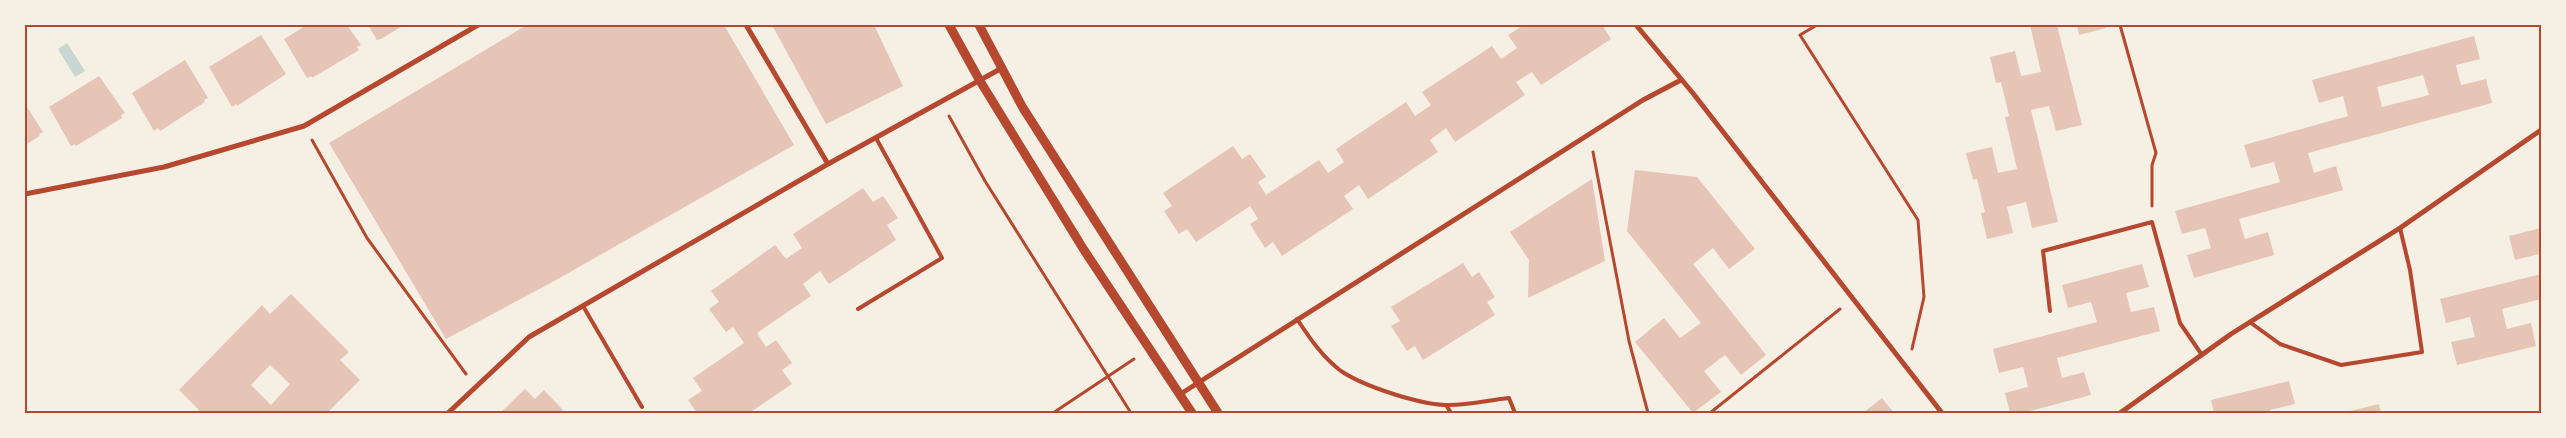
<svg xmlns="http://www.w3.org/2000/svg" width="2566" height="438" font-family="Arial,sans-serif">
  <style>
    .water { fill: #c9d6d2 }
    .building { fill: #e6c5b7; fill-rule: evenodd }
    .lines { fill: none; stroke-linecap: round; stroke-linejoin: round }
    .path { stroke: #b5482f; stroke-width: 3 }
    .service { stroke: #b5482f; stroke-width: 4 }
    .minor { stroke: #b5482f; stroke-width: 5 }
    .tertiary { stroke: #b5482f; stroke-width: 9 }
    .neatline { fill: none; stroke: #b5482f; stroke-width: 2 }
  </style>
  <rect width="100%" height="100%" fill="#f6efe4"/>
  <path class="water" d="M67 43 85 71 75 77 58 49Z"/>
  <path class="building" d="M307 25H347L361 45 357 47 359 50 312 78V76L307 78 284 39Z
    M368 25H404L381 39 377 40Z
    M527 25H724L794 145 556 280 446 339 329 143Z
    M772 25H874L903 86 826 124Z
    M1524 25H1602L1611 39 1541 85 1532 72 1516 82 1525 95 1455 142 1446 128 1430 140 1438 152 1368 199 1359 185 1344 196 1353 209 1282 256 1273 242 1265 248 1250 224 1258 219 1250 206 1196 242 1187 229 1179 234 1164 211 1172 206 1163 193 1233 146 1242 159 1250 154 1266 177 1258 182 1266 195 1319 160 1328 173 1344 162 1336 149 1406 102 1415 116 1431 105 1422 92 1492 46 1501 59 1517 48 1508 35Z
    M2030 25H2057L2082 125 2056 131 2049 106 2031 110 2058 222 2032 228 2026 202 2007 207 2013 233 1987 239 1981 213 1985 212 1977 179 1973 180 1966 153 1992 147 1998 173 2017 169 2005 117 2009 116 2001 82 1996 83 1990 57 2015 51 2021 76 2041 72Z
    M2077 25H2105L2106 28 2079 35Z
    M261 35 286 74 237 106 236 104 232 107 209 67Z
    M2474 36 2480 59 2456 65 2461 85 2486 79 2492 103 2308 153 2314 173 2336 166 2343 190 2239 219 2245 239 2268 232 2274 255 2194 278 2187 255 2211 248 2205 228 2182 234 2175 211 2280 182 2274 162 2251 168 2244 145 2348 116 2343 96 2319 103 2312 80ZM2423 75 2429 95 2382 107 2377 87Z
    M185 60 208 98 204 100 205 102 160 131 158 128 154 131 132 93Z
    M99 76 125 113 121 115 122 118 76 146 75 144 71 146 49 107Z
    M25 104 43 132 39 134 40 136 25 145Z
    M1635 170 1697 177 1755 249 1729 269 1713 248 1693 264 1766 355 1741 375 1725 355 1704 371 1721 392 1693 413 1635 342 1664 318 1680 338 1701 323 1627 231Z
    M1592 179 1605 261 1528 298 1529 260 1510 232Z
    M863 188 873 202 883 196 898 218 887 225 896 240 829 284 820 271 803 284 811 296 757 333 766 347 776 340 792 363 782 370 792 384 749 413H697L688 400 702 391 693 378 744 343 733 327 726 332 709 309 719 302 711 291 775 245 786 259 802 248 793 234Z
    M2541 228V259L2539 254 2515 260 2509 236Z
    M1463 263 1472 277 1479 272 1495 297 1487 302 1495 315 1423 360 1415 346 1407 351 1391 326 1400 321 1391 307Z
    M2142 264 2149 287 2126 293 2131 312 2154 307 2160 331 2057 358 2062 378 2084 372 2091 395 2022 413H2010L2005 393 2028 387 2023 367 1999 373 1993 349 2097 322 2091 302 2068 308 2062 285Z
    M2541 274V299L2502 309 2507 329 2531 323 2536 346 2457 365 2451 342 2475 337 2470 317 2446 323 2440 299Z
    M291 294 349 352 340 360 360 380 327 413H196L199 410 179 390 262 305 270 314ZM270 365 290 384 271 405 251 385Z
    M2289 381 2295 404 2270 410V413H2214L2211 400Z
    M525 389 535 399 544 390 563 410 560 413H500Z
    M1882 398 1894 413H1863Z
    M2379 404 2381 413H2346V412Z"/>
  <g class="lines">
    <path class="path" d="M1817 25 1800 35 1918 220 1924 297 1912 349
      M2120 25 2156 153 2152 165V206
      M949 116 985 181 1131 413
      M312 140 367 238 466 374
      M1593 152 1629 341 1648 413
      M1053 413 1134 359
      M1710 413 1840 309"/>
    <path class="service" d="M583 306 642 407
      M858 309 942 258 876 138
      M2050 311 2043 251 2152 222 2180 323 2202 355
      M1297 319C1309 337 1322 357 1341 371 1363 386 1418 404 1445 405 1466 406 1489 400 1509 398L1515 413
      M2251 323 2280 344 2341 365 2422 352 2410 270 2400 228
      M1446 405 1451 413"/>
    <path class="minor" d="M746 25 828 164
      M1636 25 1692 92 1942 413
      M25 194 164 167 304 126 478 25
      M1179 395 1643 100 1681 80
      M448 413 529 337 828 164 1002 68
      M2120 413 2231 334 2400 228 2541 130"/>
    <path class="tertiary" d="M949 25 980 81 1084 250 1192 413
      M979 25 1023 108 1218 413"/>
  </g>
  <rect width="2566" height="438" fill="none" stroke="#f6efe4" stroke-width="52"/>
  <rect x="26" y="26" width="2514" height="386" class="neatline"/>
</svg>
